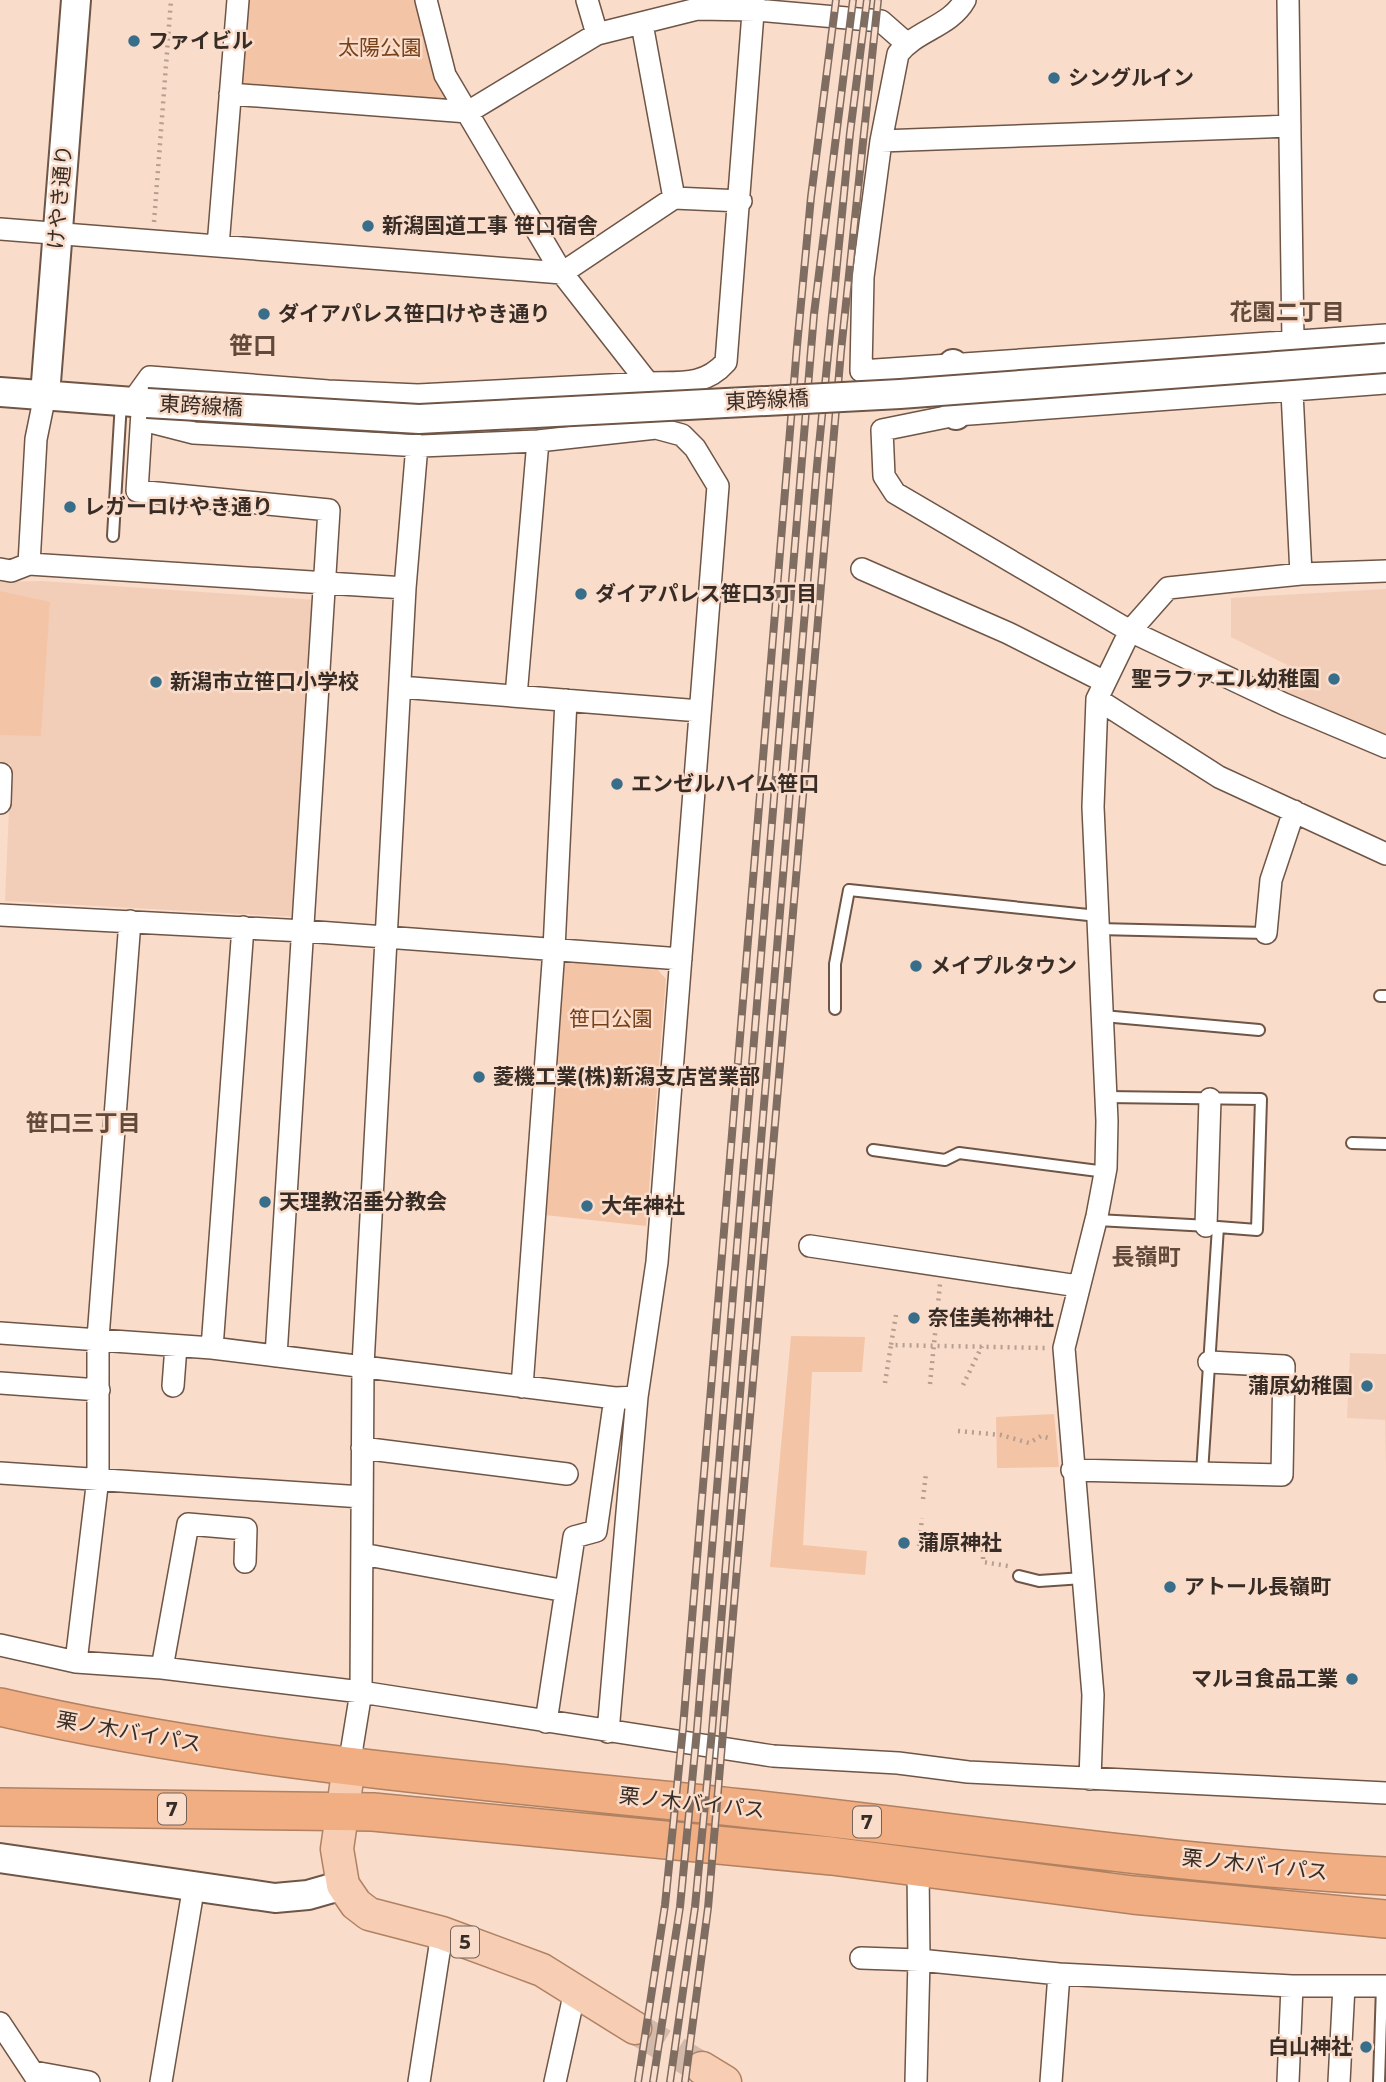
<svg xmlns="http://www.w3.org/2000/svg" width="1386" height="2082" font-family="Montserrat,'Noto Sans JP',sans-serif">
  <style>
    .built { fill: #f2ceb8 }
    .green { fill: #f4c4a6 }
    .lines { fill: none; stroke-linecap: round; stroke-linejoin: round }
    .primary-tunnel { stroke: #d3b9a9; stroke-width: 32; stroke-dasharray: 32 16; stroke-linecap: butt }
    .lane-casing { stroke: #6e5546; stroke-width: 14 }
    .street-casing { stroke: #6e5546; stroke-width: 24 }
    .secondary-casing { stroke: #6e5546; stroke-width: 32 }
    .primary-casing { stroke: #b08162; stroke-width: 35 }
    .highway-casing { stroke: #b08162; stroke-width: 40 }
    .path { stroke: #b69f91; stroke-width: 4.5; stroke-dasharray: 2 5; stroke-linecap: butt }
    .lane { stroke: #fff; stroke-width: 10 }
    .street { stroke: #fff; stroke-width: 21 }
    .secondary { stroke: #fff; stroke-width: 28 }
    .primary { stroke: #f7ceb4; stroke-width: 32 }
    .highway { stroke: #f1ae82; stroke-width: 37 }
    .rail-casing { stroke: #7f6d62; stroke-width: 8 }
    .rail { stroke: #fadcca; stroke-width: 5; stroke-dasharray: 16; stroke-linecap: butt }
    .secondary-bridge-casing { stroke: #6e5546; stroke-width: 32; stroke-linecap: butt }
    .secondary-bridge { stroke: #fff; stroke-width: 28 }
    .poi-dot { fill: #386e8a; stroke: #fadcca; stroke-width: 2.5 }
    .labels { text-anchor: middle; stroke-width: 5; stroke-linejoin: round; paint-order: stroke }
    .shield { fill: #fadcca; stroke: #726257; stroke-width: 2 }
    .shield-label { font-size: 19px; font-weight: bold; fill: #382d26 }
    .poi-label { font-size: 21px; font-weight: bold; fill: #382d26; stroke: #fadcca; text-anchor: start }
    .park-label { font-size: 21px; fill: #774119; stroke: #fadcca }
    .street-label { font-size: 21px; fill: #382d26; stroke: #fadcca }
    .neighbourhood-label { font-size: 23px; font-weight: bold; fill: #624a3b; stroke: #fadcca }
    .quarter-label { font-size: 24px; font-weight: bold; fill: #624a3b; stroke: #fadcca }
  </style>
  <rect width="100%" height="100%" fill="#fadcca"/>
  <path class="built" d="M42 581 316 600 297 917 5 901 11 764H0V582Z
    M1386 589V742L1275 694 1287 665 1231 637V598Z
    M1350 1353 1386 1354V1473L1385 1420 1347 1418Z"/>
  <path class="green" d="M248 0H418L432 62 448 103 240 84Z
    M0 591 50 602 41 736 0 735Z
    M563 962 656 968 666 979 646 1226 545 1215Z
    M791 1336 865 1337 862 1372H812L803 1545 867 1551 865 1575 770 1567Z
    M1054 1414 1059 1467 997 1468 996 1417Z"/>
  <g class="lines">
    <path class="primary-tunnel" d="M635 2028 702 2068"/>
    <defs>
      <path id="lane" d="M113 536 121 402
        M1098 929 1266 933
        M1380 996H1386
        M835 1009V964L849 890 1098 916
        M1103 1016 1259 1030
        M1106 1097 1261 1099 1257 1230 1218 1227 1202 1473
        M1352 1143 1386 1144
        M873 1150 945 1160 959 1153 1106 1172
        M1097 1220 1209 1226
        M1019 1576 1039 1581 1083 1578
        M1379 2082 1382 1986"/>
      <path id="street" d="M426 0 445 75 562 273 648 383C679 382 704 387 726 362L754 0
        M587 0 597 34
        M965 0C950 27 916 30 898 54L881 141 863 277 861 371 1386 335
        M1288 0 1293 341
        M642 24 674 198
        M230 94 468 112 597 34 697 9 756 10 881 21 906 43
        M881 141 1290 126
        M0 229 562 273 674 198 741 201
        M218 246 238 0
        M1386 383 956 415 882 430 884 476 895 493 1130 631 1284 704 1386 747
        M1292 392 1301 574
        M45 395 36 439 29 564 405 588
        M142 412 137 491 329 510 276 1356
        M0 569 11 571 29 564
        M862 569 1008 633 1103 681
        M400 687 700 711
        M516 696 538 441
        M1097 699 1219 777 1386 854
        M0 803 1 774
        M0 915 304 931 681 959
        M1266 933 1271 880 1294 811
        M1206 1226 1210 1099
        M810 1246 1078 1286
        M0 1333 212 1348 615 1398 637 1397
        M212 1348 243 927
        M0 1383 99 1390
        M173 1386 176 1346
        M522 1387 554 949 566 700
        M362 1448 567 1474
        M1072 1470 1282 1475 1284 1366 1209 1362
        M0 1473 362 1497
        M362 1554 566 1591
        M0 1645 76 1662 162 1668 361 1692 773 1756 898 1763 968 1772 1386 1793
        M76 1662 98 1478V1338L130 921
        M162 1668 188 1524 246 1529 245 1562
        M546 1722 574 1537 596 1531 615 1398
        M608 1732 637 1397 657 1262 718 486 695 448 682 435 656 428 538 441 421 446 194 433 151 422 132 402 150 377 328 391 418 395 648 383 656 428
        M349 1766 361 1692 363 1365 405 588 417 445
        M1090 1779 1093 1695 1064 1348 1097 1216 1106 1168 1107 1121 1093 807 1097 699 1130 631 1168 588 1301 574 1386 571
        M918 1868 919 1960 1059 1974
        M861 1958 919 1960 916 2082
        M0 2023 39 2082
        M34 2072 89 2082
        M161 2082 194 1885
        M419 2082 442 1933
        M555 2082 575 1991
        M1051 2082 1059 1974 1292 1986H1386
        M1288 2082 1292 1986
        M1339 2082 1344 1986"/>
      <path id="secondary" d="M953 364 956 415
        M0 392 147 403
        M45 395 76 0
        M0 1858 275 1898 308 1895 343 1885"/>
      <path id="primary" d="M349 1766 337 1849 343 1885 356 1904 369 1914 442 1933 542 1970 635 2028
        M702 2068 725 2082"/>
      <path id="highway" d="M0 1707C246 1764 500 1782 751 1809 962 1832 1174 1865 1386 1876
        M0 1807 373 1812 832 1856 1133 1895 1386 1919"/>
    </defs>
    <use href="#lane" class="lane-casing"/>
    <use href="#street" class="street-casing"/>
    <use href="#secondary" class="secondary-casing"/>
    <use href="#primary" class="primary-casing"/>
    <use href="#highway" class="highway-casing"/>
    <path class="path" d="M154 222 171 0
      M896 1315 891 1345 1046 1348
      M885 1383 891 1345
      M930 1384 940 1284
      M963 1385 982 1346
      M958 1431 1001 1435 1029 1443 1041 1436 1052 1439
      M923 1499 926 1473
      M919 1546 922 1518
      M947 1548 996 1549
      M983 1550V1562L1008 1566"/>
    <use href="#lane" class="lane"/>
    <use href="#street" class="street"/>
    <use href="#secondary" class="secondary"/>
    <use href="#primary" class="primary"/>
    <use href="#highway" class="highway"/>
    <defs>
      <path id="rail" d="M638 2082 665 1905 683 1728 797 346 811 197 836 0
        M653 2082 680 1907 697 1730 814 314 853 0
        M670 2082 695 1907 712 1731 817 466 850 133 867 0
        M685 2082 708 1908 841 351 878 0"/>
    </defs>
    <use href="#rail" class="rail-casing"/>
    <use href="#rail" class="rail"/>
    <defs>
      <path id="secondary-bridge" d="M147 403 419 419 900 394 1386 358"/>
    </defs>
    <use href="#secondary-bridge" class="secondary-bridge-casing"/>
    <use href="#secondary-bridge" class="secondary-bridge"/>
  </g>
  <g class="poi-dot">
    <circle cx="134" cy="41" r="7"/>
    <circle cx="1054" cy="78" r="7"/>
    <circle cx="368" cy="226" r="7"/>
    <circle cx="264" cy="314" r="7"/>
    <circle cx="70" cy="507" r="7"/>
    <circle cx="581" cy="594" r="7"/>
    <circle cx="1334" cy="679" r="7"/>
    <circle cx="156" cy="682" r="7"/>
    <circle cx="617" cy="784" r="7"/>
    <circle cx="916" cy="966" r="7"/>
    <circle cx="479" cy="1077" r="7"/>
    <circle cx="265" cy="1202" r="7"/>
    <circle cx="587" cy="1206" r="7"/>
    <circle cx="914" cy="1318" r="7"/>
    <circle cx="1367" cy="1386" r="7"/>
    <circle cx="904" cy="1543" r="7"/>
    <circle cx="1170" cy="1587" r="7"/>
    <circle cx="1352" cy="1679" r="7"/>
    <circle cx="1366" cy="2047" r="7"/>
  </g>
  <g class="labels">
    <g class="shield">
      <rect x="158" y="1793.5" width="28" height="31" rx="5"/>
      <rect x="853" y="1806.5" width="28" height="31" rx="5"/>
      <rect x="451" y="1926.5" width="28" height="31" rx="5"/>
    </g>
    <g class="shield-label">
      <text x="172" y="1816">7</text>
      <text x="867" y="1829">7</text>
      <text x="465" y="1949">5</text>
    </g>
    <g class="poi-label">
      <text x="148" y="48">ファイビル</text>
      <text x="1068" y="85">シングルイン</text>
      <text x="382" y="233">新潟国道工事 笹口宿舎</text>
      <text x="278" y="321">ダイアパレス笹口けやき通り</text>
      <text x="84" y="514">レガーロけやき通り</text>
      <text x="595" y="601">ダイアパレス笹口3丁目</text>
      <text x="1320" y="686" text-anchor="end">聖ラファエル幼稚園</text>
      <text x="170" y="689">新潟市立笹口小学校</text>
      <text x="631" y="791">エンゼルハイム笹口</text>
      <text x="930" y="973">メイプルタウン</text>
      <text x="493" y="1084">菱機工業(株)新潟支店営業部</text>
      <text x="279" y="1209">天理教沼垂分教会</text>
      <text x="601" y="1213">大年神社</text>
      <text x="928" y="1325">奈佳美祢神社</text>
      <text x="1353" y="1393" text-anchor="end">蒲原幼稚園</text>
      <text x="918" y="1550">蒲原神社</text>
      <text x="1184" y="1594">アトール長嶺町</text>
      <text x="1338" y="1686" text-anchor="end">マルヨ食品工業</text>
      <text x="1352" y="2054" text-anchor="end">白山神社</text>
    </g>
    <g class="park-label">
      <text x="380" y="55">太陽公園</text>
      <text x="611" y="1026">笹口公園</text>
    </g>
    <g class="street-label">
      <text transform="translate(60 197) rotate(-85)" y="7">けやき通り</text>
      <text transform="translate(767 400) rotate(-3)" y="7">東跨線橋</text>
      <text transform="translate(201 406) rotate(3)" y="7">東跨線橋</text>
      <text transform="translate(129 1732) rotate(10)" y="7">栗ノ木バイパス</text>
      <text transform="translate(692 1803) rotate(6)" y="7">栗ノ木バイパス</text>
      <text transform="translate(1255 1865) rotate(6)" y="7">栗ノ木バイパス</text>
    </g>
    <g class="neighbourhood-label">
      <text x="1287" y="320">花園二丁目</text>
      <text x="83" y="1131">笹口三丁目</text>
      <text x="1146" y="1265">長嶺町</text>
    </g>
    <g class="quarter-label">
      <text x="253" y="354">笹口</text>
    </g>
  </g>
</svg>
